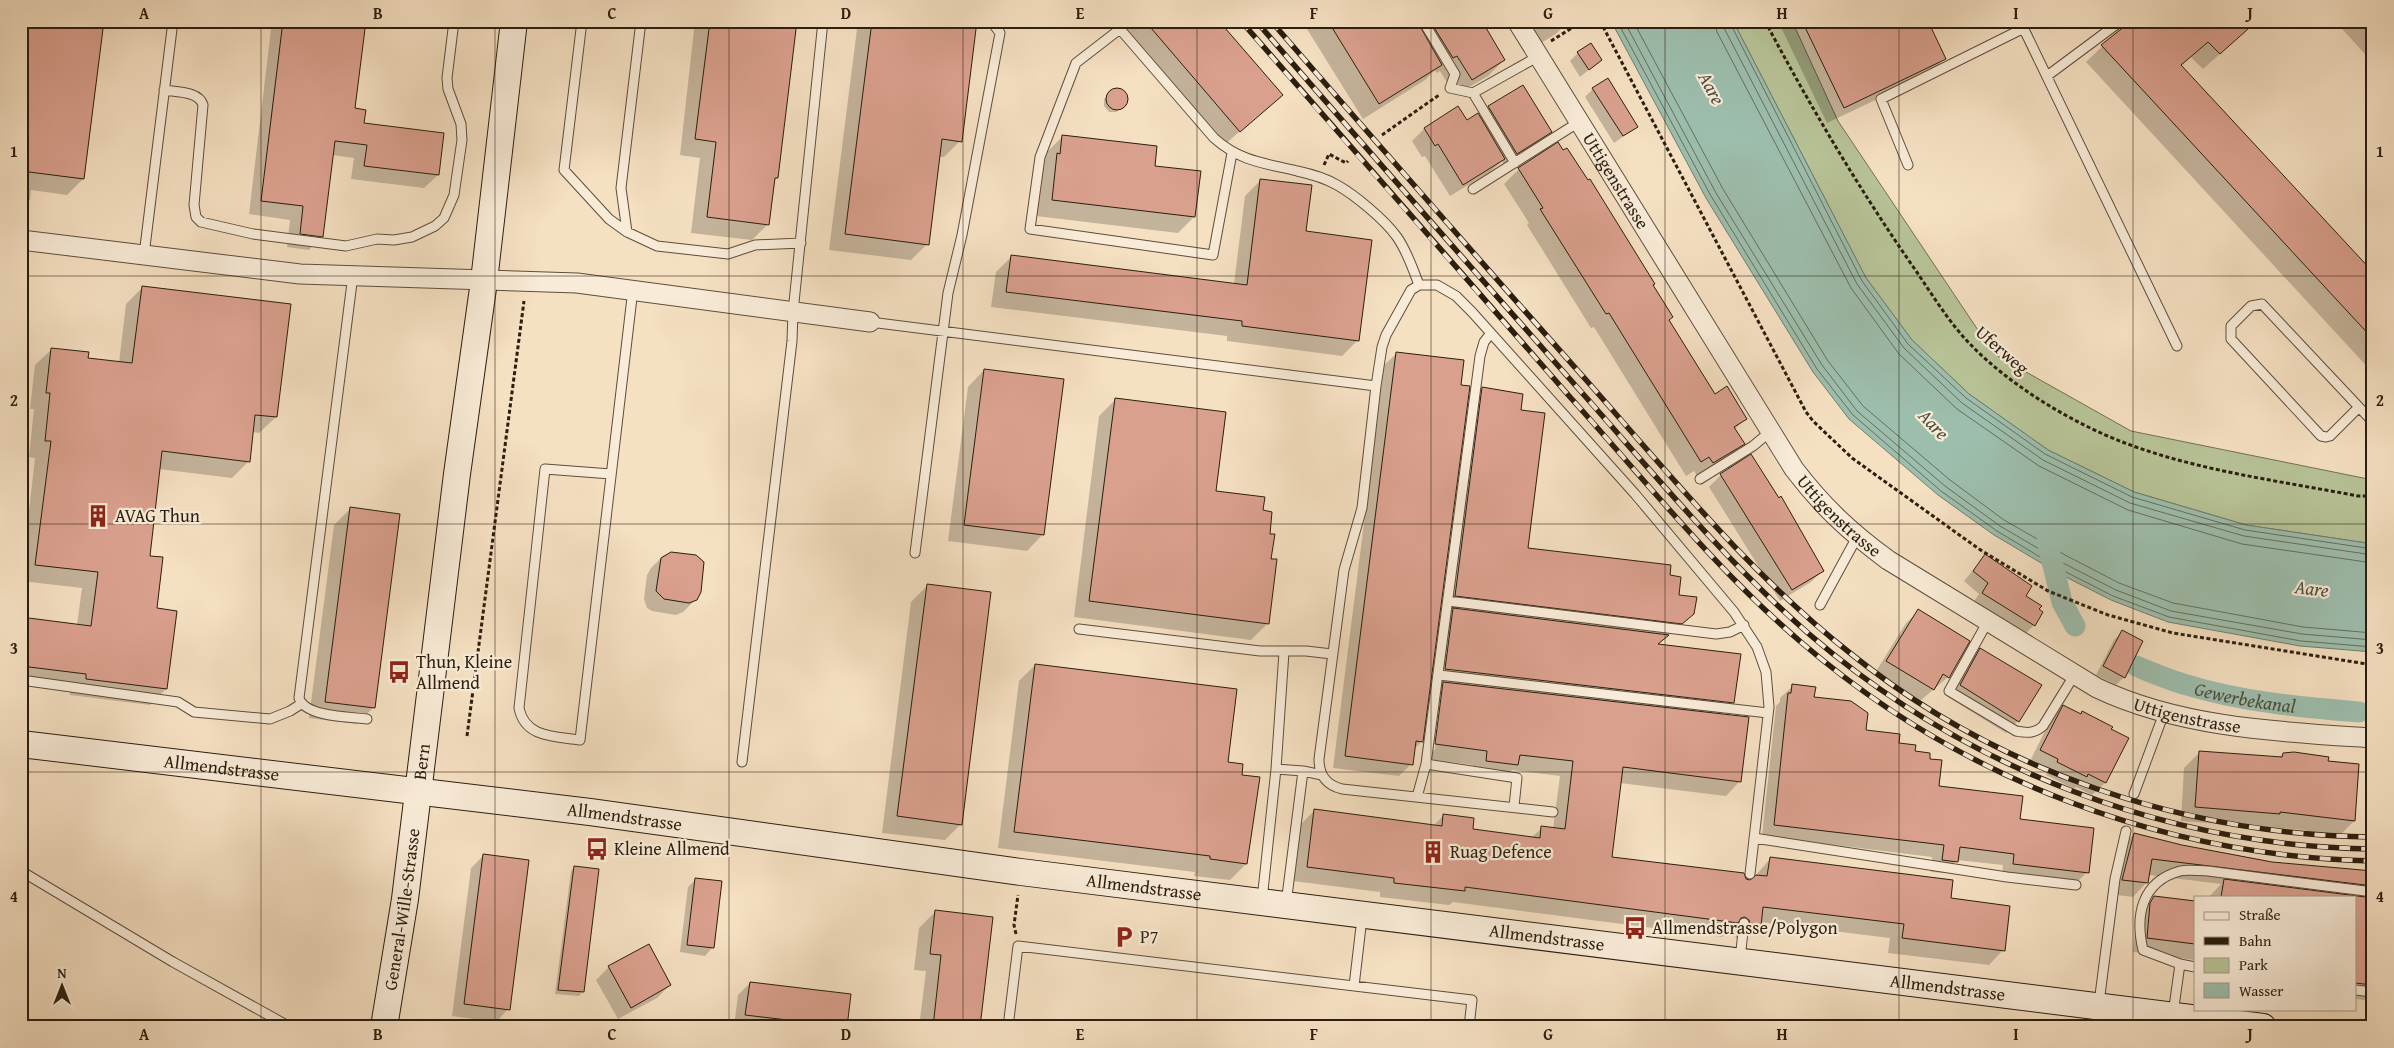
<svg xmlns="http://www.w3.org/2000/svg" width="2394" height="1048" font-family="'Gentium Book Plus',serif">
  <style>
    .green { fill: #b7c397; stroke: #717052 }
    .water { fill: #9dbead; stroke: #6f7e6d }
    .shadow { fill: #0003; fill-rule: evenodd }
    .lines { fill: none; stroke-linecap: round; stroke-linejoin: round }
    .shore { stroke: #646e5e; stroke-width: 1 }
    .canal { stroke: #9dbead; stroke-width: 21 }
    .building { fill: #daa08e; stroke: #2b1e0e }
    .service-casing { stroke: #5e4e3b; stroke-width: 11 }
    .minor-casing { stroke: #5e4e3b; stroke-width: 21 }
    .secondary-casing { stroke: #2b1e0e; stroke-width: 28 }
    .path { stroke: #2b1e0e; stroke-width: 3; stroke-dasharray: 4 2.5; stroke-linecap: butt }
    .service { stroke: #f8ebd7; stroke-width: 9 }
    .minor { stroke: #f8ebd7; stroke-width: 19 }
    .secondary { stroke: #f8ebd7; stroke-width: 26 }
    .rail-casing { stroke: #2b1e0e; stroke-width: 5.5 }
    .rail { stroke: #f8ebd7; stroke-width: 4; stroke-dasharray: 11; stroke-linecap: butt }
    .grid { fill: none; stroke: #2b1e0e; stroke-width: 1; stroke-opacity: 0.55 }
    .labels { text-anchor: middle; stroke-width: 4.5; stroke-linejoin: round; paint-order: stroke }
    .street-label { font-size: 18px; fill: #2b1e0e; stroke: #f8ebd7 }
    .poi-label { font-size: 18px; fill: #2b1e0e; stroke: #f8ebd7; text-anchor: start }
    .water-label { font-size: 19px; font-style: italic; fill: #4d4e3e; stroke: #f8ebd7 }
    .neatline { fill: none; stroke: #2b1e0e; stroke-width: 2 }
    .grid-label { font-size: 16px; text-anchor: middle; font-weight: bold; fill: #2b1e0e }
  </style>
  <rect width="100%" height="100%" fill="#f5e0c2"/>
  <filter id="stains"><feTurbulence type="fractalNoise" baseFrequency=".004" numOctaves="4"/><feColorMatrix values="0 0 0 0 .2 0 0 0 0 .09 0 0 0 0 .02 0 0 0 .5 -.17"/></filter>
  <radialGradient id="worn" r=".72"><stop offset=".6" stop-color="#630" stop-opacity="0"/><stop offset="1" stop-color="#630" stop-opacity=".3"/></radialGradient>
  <path class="green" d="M1733 21H1792L1838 121 1994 354 2131 431 2373 480V544L2246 525 2134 492 2048 450 1969 394 1912 340 1866 278Z"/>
  <path class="water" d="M1611 21H1733L1866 278 1912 340 1969 394 2048 450 2134 492 2246 525 2373 544V652L2300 646 2168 622 2111 600 2058 573 1994 535 1938 495 1849 419 1813 372 1706 198Z"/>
  <path class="shadow" d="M21 21 83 179 67 195 31 190 30 200 21 209Z
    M272 21H365L354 109 363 124 438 175 424 188 351 179 354 158 332 155 322 236 309 250 287 247 290 220 249 214Z
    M695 21H796L777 178 774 181 768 224 752 240 691 233 700 158 680 155Z
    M858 21H976L960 141 944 157H938L927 244 911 260 829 250Z
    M1115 21H1217L1281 95 1223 146Z
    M1302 21H1480L1504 60 1488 76 1455 95 1440 71 1436 73 1435 70 1425 80 1363 119Z
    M1521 21H1568L1556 34 1536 46Z
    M1778 21H1927L1945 58 1928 75 1827 123Z
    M2129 21H2257L2203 69 2191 57 2181 66 2373 274V373L2086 62Z
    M2335 21H2373V63Z
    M1578 53 1601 60 1580 77 1570 61Z
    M1593 89 1637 127 1614 143 1585 97Z
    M1114 90H1121L1126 95V103L1116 112H1109L1104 106V99Z
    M1489 107 1550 132 1538 144 1504 165 1502 161 1491 171 1450 196 1425 156 1422 157 1412 141 1424 129 1458 108 1466 121 1479 117Z
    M1063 136 1153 167 1194 217 1178 233 1036 216 1041 171 1044 168 1046 153Z
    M1519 169 1652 286 1668 321 1714 396 1746 418 1735 429 1743 443 1729 458 1698 477 1694 471 1686 476 1594 327 1591 328 1527 225 1529 223 1504 184Z
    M1261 180 1358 340 1342 356 1227 341V336L991 307 996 272 1011 257 1234 284 1245 196Z
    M142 288 276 417 259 433 252 432 249 461 232 478 159 469 148 557 166 689 150 705 70 695V690L21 684V618L77 625 82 588 21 581 35 458 29 457 34 409H30L35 365 52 349 87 359 119 363 126 304Z
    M1397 353 1427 700 1444 683 1433 681 1441 622 1454 609 1443 608 1470 401 1483 388 1519 411 1527 549 1668 576 1677 596 1693 613 1657 645 1733 702 1720 715 1740 781 1726 796 1620 783 1611 858 1750 882 1770 859 1950 899 2003 950 1989 965 1888 953 1890 938 1760 922 1745 940 1736 938 1735 935 1730 931 1722 937 1453 902 1449 905 1380 897V892L1293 881 1300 825 1314 811 1433 826 1444 815 1471 830 1531 838 1542 828 1553 829 1560 776 1512 770 1502 779 1472 775 1473 765 1421 758 1424 739 1413 750 1411 764 1399 776 1333 768 1384 365ZM1440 697H1442L1435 750H1433Z
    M984 370 1043 534 1027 551 948 541 968 387Z
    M1116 399 1215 492 1262 511 1268 535 1270 560 1268 623 1251 640 1074 617 1099 416Z
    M1721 475 1823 570 1811 582 1780 601 1709 487Z
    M351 508 374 707 357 724 309 718 334 525Z
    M671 553 696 599 683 612 676 615 652 611 647 608 644 599 647 575 651 568 664 555Z
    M1985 556 2041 612 2034 625 2024 635 1973 603 1979 594 1964 581Z
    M927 586 961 824 945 840 882 833 911 602Z
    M1919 611 1948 677 1920 701 1875 673 1906 623Z
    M2122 632 2124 677 2116 685 2096 675 2114 640Z
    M1981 649 2018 721 2006 733 1948 697 1968 662Z
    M1035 665 1227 763 1241 776 1246 864 1230 880 1194 876 1195 872 998 848 1019 681Z
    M1793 686 1865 731 1898 744 1928 760 1938 787 2019 820 2087 872 2075 884 2002 876 2003 865 1957 860 1945 873 1931 872 1932 857 1762 836 1776 706 1780 702V698Z
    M2063 707 2127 739 2105 783 2092 795 2076 787 2074 789 2046 775 2047 772 2029 763 2051 719Z
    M2199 753 2279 758 2283 754 2327 762 2354 821 2339 836 2306 833V830L2181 821 2184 768Z
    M2134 834 2182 847 2272 863 2373 873V1001L2355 999V897H2209L2221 884 2149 875 2147 882 2133 897 2109 894 2119 849Z
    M483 856 508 1009 496 1022 452 1016 471 868Z
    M575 867 598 870 582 992 579 996 555 994 571 871Z
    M696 879 713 947 705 956 680 952 688 887Z
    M2154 897 2195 903V960L2133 952 2136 919Z
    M936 911 978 1027H919L926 971 914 970 919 928Z
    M648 946 670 985 657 998 618 1019 596 980 609 967Z
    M750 983 846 1027H734L738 995Z
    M651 1024 672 1027H649Z"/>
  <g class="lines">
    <path class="shore" d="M1617 21 1711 196 1817 369 1853 415 1941 491 1997 531 2060 569 2113 596 2169 617 2301 641 2373 647
      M1624 21 1716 193 1822 365 1857 411 1945 486 2000 526 2063 563 2116 590 2171 611 2302 634 2373 640
      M1633 21 1723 189 1828 361 1863 406 1950 480 2004 520 2067 556 2119 583 2173 603 2303 627 2373 633
      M1715 21 1717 32 1851 288 1899 354 1957 409 2039 466 2128 510 2242 544 2373 563
      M1722 21 1724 28 1857 284 1904 348 1962 403 2043 460 2130 503 2244 536 2373 555
      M1729 21 1862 281 1908 344 1966 398 2045 454 2132 497 2245 530 2373 549"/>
    <g class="canal">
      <path d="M2047 541 2062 602 2075 626"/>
      <path id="s1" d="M2136 666C2153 673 2169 680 2187 685 2242 702 2301 707 2359 712"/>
    </g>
  </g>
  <path class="building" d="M21 21H104L84 179 21 171Z
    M283 21H366L355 108 366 110 364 123 444 133 439 175 364 166 367 145 335 141 323 237 300 234 303 206 261 201Z
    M710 21H797L778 178H775L769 225 707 217 716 142 695 139Z
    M872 21H977L962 142 942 139 929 245 845 234Z
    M1145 21H1219L1283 95 1240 132Z
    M1328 21H1417L1442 65 1379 104Z
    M1430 21H1482L1505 60 1472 80 1457 56 1453 58Z
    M1802 21H1928L1946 59 1844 108Z
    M2127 21H2257L2220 54 2208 42 2181 65 2373 272V339L2101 45 2125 26Z
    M1591 43 1602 60 1589 70 1577 52Z
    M1608 78 1638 127 1623 136 1592 88Z
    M1523 85 1552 132 1517 154 1488 106Z
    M1106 99a11 11 0 1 1 22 0a11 11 0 1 1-22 0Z
    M1458 106 1467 120 1478 113 1505 159 1463 185 1438 144 1435 146 1424 128Z
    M1062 135 1157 146 1155 166 1201 171 1195 217 1052 200 1057 153 1060 154Z
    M1558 142 1563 150 1567 148 1588 180 1590 179 1655 284 1653 285 1673 317 1669 320 1715 394 1727 386 1747 419 1734 427 1745 444 1713 463 1709 457 1701 462 1609 313 1606 314 1540 209 1543 208 1518 168Z
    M1260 179 1312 185 1306 231 1372 240 1359 341 1242 326V321L1006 292 1011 255 1247 285Z
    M142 286 291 304 277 417 255 415 250 462 162 451 150 556 163 557 157 608 177 611 167 689 86 679V674L21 666V617L91 626 98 572 35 565 51 441H45L50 393H46L51 348 89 352 88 358 132 363Z
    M1396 352 1464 360 1461 385 1470 386 1423 742 1416 741 1413 765 1345 756Z
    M984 369 1064 379 1044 535 964 525Z
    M1482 387 1523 394 1521 410 1545 413 1528 548 1671 565 1670 575 1681 577 1679 595 1697 597 1694 614 1682 624 1455 596Z
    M1115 398 1226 412 1216 491 1265 497 1263 510 1272 512 1270 534H1275L1271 559H1277L1269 624 1089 601Z
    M1751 454 1779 498 1781 496 1824 571 1792 590 1720 474Z
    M350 507 400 514 375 708 325 702Z
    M671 552 696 555 704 562 701 592 697 600 689 603 664 599 656 591 661 558Z
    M1985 554 2032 586 2026 596 2042 606 2039 609 2043 612 2035 626 1982 593 1988 583 1973 571Z
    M927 584 991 592 962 825 897 816Z
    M1453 608 1669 635 1658 644 1741 654 1734 703 1445 669Z
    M1918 609 1970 641 1949 678 1943 674 1934 690 1886 661Z
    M2122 630 2143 641 2125 678 2103 666Z
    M1980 648 2042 685 2019 722 1960 685Z
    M1035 664 1237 689 1228 762 1243 764 1242 775 1260 777 1247 864 1210 859V856L1014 832Z
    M1443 682 1749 717 1741 782 1623 767 1612 857 1744 873 1746 879 1750 880 1756 875 1767 876 1770 857 1953 880 1951 898 2010 906 2005 951 1902 938 1904 924 1763 907 1761 926 1750 924 1749 920 1745 917 1741 918 1738 923 1465 887V891L1394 883V878L1307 867 1314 809 1442 826 1443 814 1474 818 1473 829 1540 838 1541 826 1565 829 1573 761 1520 755 1518 765 1486 761 1487 751 1435 744Z
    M1792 684 1816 687 1814 697 1851 701 1868 713 1866 730 1900 734 1899 743 1916 745 1915 751 1930 753V759L1942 760 1939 786 2023 796 2020 819 2094 828 2089 873 2013 864 2014 854 1960 847 1958 862 1942 860 1944 845 1774 825 1788 693H1791Z
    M2063 705 2081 714 2082 711 2113 727 2111 729 2129 738 2106 783 2088 774 2087 777 2057 762 2058 759 2040 750Z
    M2199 751 2282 757 2283 753 2294 752 2329 757 2328 761 2359 764 2355 821 2280 812V814L2195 807Z
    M2134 833 2182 845 2272 862 2373 871V886L2152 859 2148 883 2122 880Z
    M483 854 529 860 510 1010 464 1004Z
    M574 866 599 869 584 992 558 990Z
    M695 878 722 881 714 948 687 945Z
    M2224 879 2373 898V985L2355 983V897H2221Z
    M2154 896 2195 901V944L2147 938 2150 903Z
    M935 910 993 917 980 1027H933L941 955 930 954Z
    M649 944 671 985 631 1008 608 966Z
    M750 982 851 994 847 1027 745 1015Z"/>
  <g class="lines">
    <defs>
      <path id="service" d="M582 21 564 170 609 219 627 232
        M641 21 621 188 627 232 657 246 728 254 755 245 801 243
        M1113 21 1214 138C1241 162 1264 163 1297 171 1311 174 1325 178 1337 185 1355 195 1385 220 1397 237 1407 251 1413 269 1419 285
        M1423 21 1455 74 1450 88 1473 93 1539 56
        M2020 21 2177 346
        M1120 29 1076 63 1040 157 1030 229 1213 255 1232 153
        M2047 76 2121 21
        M164 90C176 92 199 91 203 105L194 205 196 217 201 222 253 234 346 246 377 239 394 240 412 237 435 226 444 218 454 195 462 140 461 124 448 89 447 78 454 21
        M1473 93 1515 163
        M1908 165 1881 99 2024 28
        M1473 189 1579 122
        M144 255 173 21
        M353 275 299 698C305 717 350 717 367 719
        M870 322 1376 386 1382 347 1386 335 1411 290 1419 285H1437L1456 296 1472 312 1635 494 1734 612 1757 647 1766 672 1769 707 1750 874
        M1376 386 1362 508 1344 570 1319 759C1319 775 1326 785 1342 789L1553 812
        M2359 407 2330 436 2326 437 2321 436 2231 339V326L2251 306 2262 304 2373 422
        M611 474 545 469 519 708C525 738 554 736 580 740L633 289
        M1700 479 1753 446 1771 431
        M915 553 948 293 962 235 1000 33 991 21
        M1448 601 1716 634 1730 632 1744 625
        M1820 605 1857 537
        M1988 621 1949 691 2016 731C2027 733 2034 734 2043 726L2075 674
        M1079 629 1260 651H1306L1332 654
        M1284 652 1276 769 1303 771
        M1439 675 1768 713
        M21 680 178 702 194 712 270 719 290 711 301 704
        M742 762 792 341 793 312 823 21
        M1426 764 1517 778 1514 806
        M2134 794 2164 713
        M1417 797 1426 764 1480 356 1484 342 1491 333
        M1754 838 2007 877 2076 885
        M21 871 173 962 290 1027
        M1262 900 1276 769
        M1286 904 1303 771 1322 775
        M1740 959 1744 923
        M2195 967 2180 964 2143 950C2135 916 2141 882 2180 871 2188 869 2199 871 2208 871L2373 892
        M1354 986 1362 918
        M2355 990 2373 992
        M2099 1003 2115 879 2126 831
        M2173 1014 2180 964
        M1008 1027 1018 946 1472 1000 1469 1027"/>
      <g id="minor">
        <path id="s2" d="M1517 21 1794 469C1823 507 1850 532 1888 560L2097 688C2181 728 2281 732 2373 738"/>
        <path d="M21 240 300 274 577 283 870 322"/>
      </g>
      <g id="secondary">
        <path id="s3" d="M21 744 590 812 1021 872 2263 1027"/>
        <path id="s4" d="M384 1027 405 899 457 474 484 281 514 21"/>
      </g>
    </defs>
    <use href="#service" class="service-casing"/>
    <use href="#minor" class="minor-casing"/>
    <use href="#secondary" class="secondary-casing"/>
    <path class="path" d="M1600 21 1806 412 1813 421 1852 458 1979 549 2048 591 2108 615 2173 633 2373 665
      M1765 21C1810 106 1859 189 1914 268 1932 294 1949 323 1972 346 2011 386 2072 423 2125 443 2199 471 2280 481 2358 496H2373
      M1551 41 1583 21
      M1382 135 1439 95
      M1324 165 1329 154 1346 163 1348 161
      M467 736 524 301
      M1016 934 1014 925 1018 895"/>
    <use href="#service" class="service"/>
    <use href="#minor" class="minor"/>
    <use href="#secondary" class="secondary"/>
    <defs>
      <path id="rail" d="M1241 21C1350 147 1460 272 1570 397 1645 480 1716 570 1802 643 1962 780 2162 856 2373 861
        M1256 21C1362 144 1469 265 1576 386 1651 470 1724 560 1809 634 1966 769 2166 846 2373 849
        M1271 21C1376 142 1481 262 1587 381 1670 475 1751 575 1850 653 1996 771 2185 835 2373 837"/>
    </defs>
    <use href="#rail" class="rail-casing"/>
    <use href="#rail" class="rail"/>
  </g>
  <path class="grid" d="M261 21V1027M495 21V1027M729 21V1027M963 21V1027M1197 21V1027M1431 21V1027M1665 21V1027M1899 21V1027M2133 21V1027M21 276H2373M21 524H2373M21 772H2373"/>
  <defs>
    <symbol id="building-bare" viewBox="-9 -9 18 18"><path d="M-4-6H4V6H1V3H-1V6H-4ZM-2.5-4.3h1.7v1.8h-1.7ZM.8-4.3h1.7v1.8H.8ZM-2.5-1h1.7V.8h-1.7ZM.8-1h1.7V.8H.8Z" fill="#8f2418" stroke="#f8ebd7" stroke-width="2.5" paint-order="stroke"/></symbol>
    <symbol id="bus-bare" viewBox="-9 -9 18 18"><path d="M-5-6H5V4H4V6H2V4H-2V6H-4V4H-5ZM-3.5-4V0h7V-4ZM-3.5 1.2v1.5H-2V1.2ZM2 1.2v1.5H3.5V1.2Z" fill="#8f2418" stroke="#f8ebd7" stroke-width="2.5" paint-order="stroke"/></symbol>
    <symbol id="parking-bare" viewBox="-9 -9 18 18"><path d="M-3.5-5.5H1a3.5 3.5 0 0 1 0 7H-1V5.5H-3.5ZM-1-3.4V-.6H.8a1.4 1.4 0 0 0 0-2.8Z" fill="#8f2418" stroke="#f8ebd7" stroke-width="2.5" paint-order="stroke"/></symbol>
  </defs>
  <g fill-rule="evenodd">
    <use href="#building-bare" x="82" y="500" width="32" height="32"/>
    <use href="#bus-bare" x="383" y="656" width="32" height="32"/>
    <use href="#bus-bare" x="581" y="833" width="32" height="32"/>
    <use href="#building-bare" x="1417" y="836" width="32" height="32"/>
    <use href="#bus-bare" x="1619" y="912" width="32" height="32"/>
    <use href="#parking-bare" x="1108" y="921" width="32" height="32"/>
  </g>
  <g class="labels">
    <g class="street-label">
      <text dy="6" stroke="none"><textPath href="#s2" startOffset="188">Uttigenstrasse</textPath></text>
      <text transform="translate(2002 350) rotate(41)" y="6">Uferweg</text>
      <text dy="6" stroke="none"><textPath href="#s2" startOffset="592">Uttigenstrasse</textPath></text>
      <text dy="6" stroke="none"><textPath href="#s2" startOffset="998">Uttigenstrasse</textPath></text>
      <text dy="6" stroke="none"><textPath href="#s4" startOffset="268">Bern</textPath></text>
      <text dy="6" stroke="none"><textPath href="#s3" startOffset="202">Allmendstrasse</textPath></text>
      <text dy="6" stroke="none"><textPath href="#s3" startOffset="608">Allmendstrasse</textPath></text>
      <text dy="6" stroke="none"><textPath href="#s3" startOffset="1132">Allmendstrasse</textPath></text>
      <text dy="6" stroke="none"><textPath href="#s4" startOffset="119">General-Wille-Strasse</textPath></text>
      <text dy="6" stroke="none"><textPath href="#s3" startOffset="1538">Allmendstrasse</textPath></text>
      <text dy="6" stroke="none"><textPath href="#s3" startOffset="1942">Allmendstrasse</textPath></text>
    </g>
    <g class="poi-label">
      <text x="115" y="522">AVAG Thun</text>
      <text x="416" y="668">Thun, Kleine<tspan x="416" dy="21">Allmend</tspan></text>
      <text x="614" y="855">Kleine Allmend</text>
      <text x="1450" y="858">Ruag Defence</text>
      <text x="1652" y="934">Allmendstrasse/Polygon</text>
      <text x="1140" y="943">P7</text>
    </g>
    <g class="water-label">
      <text transform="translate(1712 88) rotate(61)" y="7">Aare</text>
      <text transform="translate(1934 424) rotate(46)" y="7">Aare</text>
      <text transform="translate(2312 588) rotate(7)" y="7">Aare</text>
      <text dy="7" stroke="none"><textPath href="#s1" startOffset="114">Gewerbekanal</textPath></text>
    </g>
  </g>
  <rect width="2394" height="1048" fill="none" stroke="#f5e0c2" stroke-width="55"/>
  <rect x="2194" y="896" width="162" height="115" fill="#f8ebd7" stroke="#a69987"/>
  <rect x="2204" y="912" width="25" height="8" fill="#f8ebd7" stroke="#a69987"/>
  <text x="2239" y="920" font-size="15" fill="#2b1e0e">Straße</text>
  <rect x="2204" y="937" width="25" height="8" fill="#2b1e0e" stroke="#a69987"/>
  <text x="2239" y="946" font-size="15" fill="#2b1e0e">Bahn</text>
  <rect x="2204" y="958" width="25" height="15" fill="#b7c397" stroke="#a69987"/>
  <text x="2239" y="970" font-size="15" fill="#2b1e0e">Park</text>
  <rect x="2204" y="983" width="25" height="15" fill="#9dbead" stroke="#a69987"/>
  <text x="2239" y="996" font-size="15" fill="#2b1e0e">Wasser</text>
  <g transform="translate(62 986)" stroke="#f8ebd7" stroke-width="4" paint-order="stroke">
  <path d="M0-4L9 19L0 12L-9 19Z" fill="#2b1e0e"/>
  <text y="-8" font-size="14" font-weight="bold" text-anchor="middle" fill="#2b1e0e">N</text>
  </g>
  <rect x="28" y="28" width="2338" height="992" class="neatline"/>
  <g class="grid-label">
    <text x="144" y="19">A</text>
    <text x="378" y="19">B</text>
    <text x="612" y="19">C</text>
    <text x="846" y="19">D</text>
    <text x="1080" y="19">E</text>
    <text x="1314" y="19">F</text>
    <text x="1548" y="19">G</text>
    <text x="1782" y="19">H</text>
    <text x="2016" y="19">I</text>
    <text x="2250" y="19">J</text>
    <text x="14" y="157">1</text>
    <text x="2380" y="157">1</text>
    <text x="14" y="406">2</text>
    <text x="2380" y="406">2</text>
    <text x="14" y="654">3</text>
    <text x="2380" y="654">3</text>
    <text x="14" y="902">4</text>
    <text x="2380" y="902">4</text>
    <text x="144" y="1040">A</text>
    <text x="378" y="1040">B</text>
    <text x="612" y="1040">C</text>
    <text x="846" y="1040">D</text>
    <text x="1080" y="1040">E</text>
    <text x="1314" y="1040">F</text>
    <text x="1548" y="1040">G</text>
    <text x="1782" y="1040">H</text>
    <text x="2016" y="1040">I</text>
    <text x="2250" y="1040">J</text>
  </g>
  <rect width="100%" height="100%" filter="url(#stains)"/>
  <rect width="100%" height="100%" fill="url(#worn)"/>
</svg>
